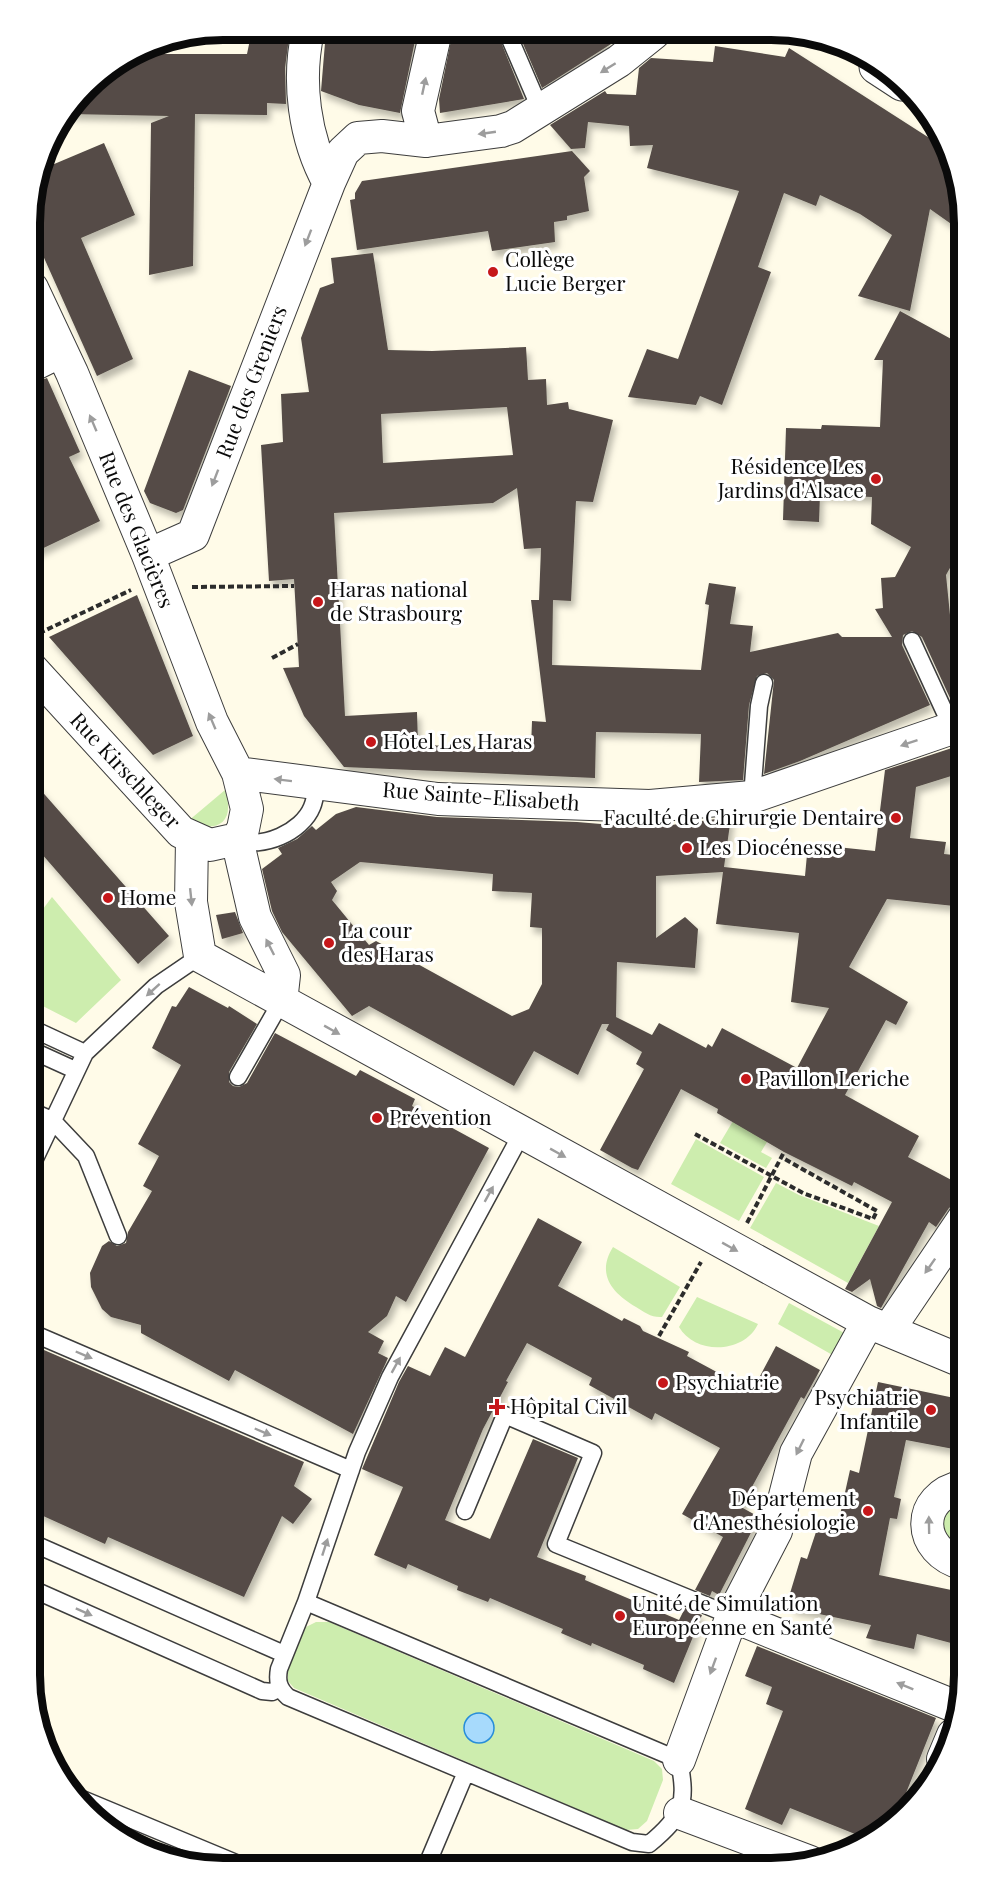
<svg xmlns="http://www.w3.org/2000/svg" width="994" height="1898" font-family="'Playfair Display',serif">
  <style>
    .green { fill: #cdedae }
    .water { fill: #a7dafc; stroke: #278dda; stroke-width: 1.5 }
    .building { fill: #544c46; fill-rule: evenodd; filter: url(#shadow) }
    .lines { fill: none; stroke-linecap: round; stroke-linejoin: round }
    .service-casing { stroke: #3d3d3d; stroke-width: 19 }
    .minor-casing { stroke: #3d3d3d; stroke-width: 34 }
    .tertiary-casing { stroke: #3d3d3d; stroke-width: 35 }
    .path { stroke: #2c2c2c; stroke-width: 4; stroke-dasharray: 6 3; stroke-linecap: butt }
    .service { stroke: #fff; stroke-width: 16 }
    .minor { stroke: #fff; stroke-width: 32 }
    .tertiary { stroke: #fff; stroke-width: 33 }
    .oneway { fill: #9d9d9d }
    .poi-dot { fill: #c6171a; stroke: #fff; stroke-width: 2 }
    .labels { text-anchor: middle; stroke-width: 6; stroke-linejoin: round; paint-order: stroke }
    .poi-label { font-size: 21px; fill: #0a0a0a; stroke: #fff; text-anchor: start }
    .street-label { font-size: 21px; fill: #0a0a0a; stroke: #fff }
    .rim { fill: none; stroke: #0a0a0a; stroke-width: 8 }
  </style>
  <defs>
    <filter id="shadow"><feDropShadow dx="3.5" dy="6" stdDeviation="3" flood-color="#0004"/></filter>
  </defs>
  <rect width="100%" height="100%" fill="#fffbe8"/>
  <path class="green" d="M225 790C236 823 217 834 187 822Z
    M52 897 121 980 76 1023 31 1000V925Z
    M733 1121 767 1142 761 1152 772 1158 766 1168 720 1143Z
    M696 1139 764 1177 739 1221 671 1184Z
    M776 1183 799 1195 879 1226 848 1283 750 1228Z
    M613 1247 680 1287 662 1317C652 1318 644 1312 636 1307 612 1293 596 1274 613 1247Z
    M697 1297 758 1324C744 1354 695 1355 679 1327Z
    M789 1303 848 1335 836 1357 778 1324Z
    M964 1496V1553C948 1543 938 1528 943 1509Z
    M316 1622H329L654 1761 662 1769 663 1780 647 1821 638 1829 626 1830 294 1688 288 1681V1669L306 1627Z"/>
  <path class="water" d="M464 1728a15 15 0 1 1 30 0a15 15 0 1 1-30 0Z"/>
  <path class="building" d="M252 30H290L285 68 286 104 267 103V115L195 114 193 266 149 275 151 123 169 116 68 114 96 78 134 54H247Z
    M326 31H417L400 113 359 105 321 91Z
    M453 31 497 32 524 99 440 113 439 99Z
    M518 32H601L611 44 542 88Z
    M715 46 785 57 789 48 945 148 954 161 964 233 930 209 910 311 858 296 892 235 860 214 820 195 816 206 784 193 758 267 771 272 722 405 700 396 696 405 628 397 647 349 678 359 739 191 647 168 653 145 630 146 629 126 588 122 585 148 571 149 550 125 605 91 607 94 636 95 639 68 651 58 713 62Z
    M104 143 135 215 81 238 133 359 97 376 32 231V198L40 170Z
    M572 151 590 171 584 177 589 211 567 216V220L554 222 555 242 492 251 488 231 357 250 350 200 355 199V193L362 181Z
    M373 253 388 350 432 351 526 347 528 380 546 379 547 405 568 402 569 409 613 420 593 502 576 501 571 601 553 600 552 665 701 670 709 605 705 604 709 583 736 587 730 624 753 626 750 652 838 633 842 637H892L875 609 883 608 881 578 895 577 911 547 871 524 872 497 820 495 819 522 783 520 786 428 821 429 822 425 880 427 883 360H874L900 311 964 346V377H952L950 439 964 447V543L946 575 952 635 964 636V693L950 698 922 637 912 631 903 635 902 645 930 705 800 761 764 774 774 680 767 673 757 676 749 705 743 780 699 782 701 734 652 733 596 732 595 778 344 767 304 716 283 668 299 667 294 579 269 581 261 445 283 442 281 394 309 392 301 338 320 288 334 283 331 258ZM507 407 513 455 383 463 381 414ZM517 488 524 549 541 548 539 600H531L546 722 532 721 531 748 418 745 417 712 345 716 334 513 493 503Z
    M189 370 231 386 183 510 176 513 150 503 144 491Z
    M47 378 80 452 69 457 100 521 31 554V384Z
    M137 595 193 736 153 755 49 637Z
    M964 744V772L916 787 910 838 946 842 944 854 964 856V907L887 899 849 967 908 1002 896 1025 886 1020 845 1095 919 1136 908 1157 959 1184 953 1197 959 1201 949 1208 936 1227 929 1222 881 1308 877 1306 870 1279 852 1292 845 1289 892 1202 854 1182 852 1186 784 1152 717 1113 718 1109 681 1089 638 1170 632 1168 600 1150 644 1069 636 1064 642 1052 606 1030 609 1024H602L578 1075 534 1051 514 1086 369 1006 352 1016 282 932 272 911 262 869 282 854 278 848 297 839 312 826 316 830 336 814 356 807 437 817 577 822 649 828 731 817 724 867 805 876 808 844 875 851 885 770ZM360 862 493 874 492 891 532 893 530 927 542 928V984L529 1009 512 1016 376 941 369 945 332 900 337 891 331 882ZM723 872 716 924 799 933 791 1002 829 1008 797 1068 722 1028 712 1047 708 1044 706 1048 659 1023 652 1035 616 1017 617 962 695 968 698 929 685 917 656 938V876Z
    M31 779 169 936 138 964 41 853 31 861Z
    M235 912 243 933 222 939 216 915Z
    M189 987 228 1008 229 1006 257 1024 229 1072V1082L233 1086 239 1087 247 1083 275 1033 356 1076 360 1070 415 1099 412 1106 489 1148 406 1302 396 1296 387 1316 368 1332 384 1341 378 1353 388 1358 353 1434 235 1370 229 1381 141 1333V1325L111 1317 102 1309 91 1287 90 1273 102 1246 109 1241 117 1246 126 1243 128 1232 152 1191 143 1186 159 1156 138 1144 181 1065 152 1048 172 1006 176 1007Z
    M538 1218 582 1242 558 1286 622 1321 624 1318 640 1326 643 1331 689 1352 687 1356 752 1391 776 1346 820 1370 804 1399 801 1397 741 1507 759 1517 719 1595 712 1591 710 1596 695 1590 723 1537 682 1514 720 1448 655 1413 652 1420 589 1385 592 1378 527 1343 506 1381 508 1382 483 1429 445 1520 490 1539 533 1439 578 1458 537 1557 586 1576 585 1580 679 1620 685 1608 702 1615 674 1683 643 1669 644 1665 592 1643 591 1646 561 1633 563 1629 490 1598 488 1602 457 1590 458 1586 408 1564 406 1569 374 1555 403 1487 362 1469 399 1382 408 1366 430 1376 445 1347 465 1357Z
    M30 1344 304 1462 294 1486 312 1499 293 1524 282 1516 244 1597 108 1537 105 1544 30 1510Z
    M878 1382 964 1400V1451L906 1440 894 1497 901 1499 897 1519 890 1518 879 1575 961 1592 951 1643 917 1634 914 1649 866 1638 871 1625 791 1608 792 1602 788 1600 801 1557 807 1559 820 1520 838 1524 850 1470 859 1473Z
    M757 1646 936 1718 896 1818 878 1835 870 1840 790 1808 782 1825 745 1809 783 1711 766 1704 772 1687 745 1676Z"/>
  <g class="lines">
    <defs>
      <path id="service" d="M507 32 541 111
        M912 641 952 728
        M752 797 759 706 764 683
        M237 839C262 850 302 832 312 807 315 800 316 791 317 784
        M31 1028 85 1053
        M31 1050 75 1070
        M238 1077 281 1002
        M31 1111 52 1120 86 1156 118 1236
        M31 1167 85 1053 156 986 200 956
        M30 1332 351 1470
        M465 1511 505 1415 593 1453 556 1544 732 1616
        M30 1542 284 1654
        M30 1588 262 1691 272 1692 280 1688
        M306 1602 679 1760C687 1803 684 1815 649 1844L632 1842 288 1697C278 1688 277 1680 279 1669Z
        M306 1602 357 1452 390 1377 522 1133
        M82 1799 243 1866
        M426 1867 466 1772"/>
      <path id="minor" d="M308 31C297 81 304 138 329 183
        M426 141 418 111 436 31
        M31 366 61 351
        M148 555 193 535 329 183 343 152 358 138 382 136 426 141 501 131 513 127 619 61 654 33
        M31 668 181 832 210 845 237 839 243 829 247 809 238 773 212 722 148 555 72 373 32 288
        M238 773 438 799 650 806 752 797 964 724
        M192 839 191 902 200 956 868 1322 964 1362
        M237 839 255 917 284 975 281 1002
        M889 1329 964 1218
        M964 1564C916 1552 914 1496 964 1486
        M732 1616 959 1708
        M943 1759 953 1735
        M679 1760 732 1616 776 1531 796 1453 868 1322
        M680 1813 810 1862"/>
      <path id="tertiary" d="M876 67 902 84"/>
    </defs>
    <use href="#service" class="service-casing"/>
    <use href="#minor" class="minor-casing"/>
    <use href="#tertiary" class="tertiary-casing"/>
    <path class="path" d="M192 587 294 586
      M31 637 131 590
      M272 658 298 644
      M31 1085 39 1089
      M695 1134 803 1193 873 1219 877 1211 781 1157
      M747 1223 784 1152
      M659 1336 701 1262"/>
    <use href="#service" class="service"/>
    <use href="#minor" class="minor"/>
    <use href="#tertiary" class="tertiary"/>
  </g>
  <defs><path id="oneway-solid" d="M-6-.8H1V-3.2L6.5 0L1 3.2V.8H-6Z" transform="scale(1.5)"/></defs>
  <g class="oneway">
    <use href="#oneway-solid" transform="translate(608 68) rotate(148)"/>
    <use href="#oneway-solid" transform="translate(424 86) rotate(-78)"/>
    <use href="#oneway-solid" transform="translate(487 133) rotate(172)"/>
    <use href="#oneway-solid" transform="translate(308 238) rotate(111)"/>
    <use href="#oneway-solid" transform="translate(93 423) rotate(-113)"/>
    <use href="#oneway-solid" transform="translate(215 478) rotate(111)"/>
    <use href="#oneway-solid" transform="translate(212 721) rotate(-113)"/>
    <use href="#oneway-solid" transform="translate(909 743) rotate(161)"/>
    <use href="#oneway-solid" transform="translate(283 780) rotate(-173)"/>
    <use href="#oneway-solid" transform="translate(191 897) rotate(84)"/>
    <use href="#oneway-solid" transform="translate(270 947) rotate(-117)"/>
    <use href="#oneway-solid" transform="translate(153 990) rotate(138)"/>
    <use href="#oneway-solid" transform="translate(332 1030) rotate(29)"/>
    <use href="#oneway-solid" transform="translate(558 1153) rotate(29)"/>
    <use href="#oneway-solid" transform="translate(489 1194) rotate(-61)"/>
    <use href="#oneway-solid" transform="translate(730 1247) rotate(29)"/>
    <use href="#oneway-solid" transform="translate(930 1266) rotate(125)"/>
    <use href="#oneway-solid" transform="translate(84 1355) rotate(23)"/>
    <use href="#oneway-solid" transform="translate(396 1365) rotate(-61)"/>
    <use href="#oneway-solid" transform="translate(263 1432) rotate(23)"/>
    <use href="#oneway-solid" transform="translate(800 1447) rotate(116)"/>
    <use href="#oneway-solid" transform="translate(929 1525) rotate(-91)"/>
    <use href="#oneway-solid" transform="translate(325 1547) rotate(-72)"/>
    <use href="#oneway-solid" transform="translate(84 1612) rotate(24)"/>
    <use href="#oneway-solid" transform="translate(713 1666) rotate(110)"/>
    <use href="#oneway-solid" transform="translate(905 1686) rotate(-158)"/>
  </g>
  <g class="poi-dot">
    <circle cx="493" cy="272" r="6"/>
    <circle cx="876" cy="479" r="6"/>
    <circle cx="318" cy="602" r="6"/>
    <circle cx="371" cy="742" r="6"/>
    <circle cx="896" cy="818" r="6"/>
    <circle cx="687" cy="848" r="6"/>
    <circle cx="108" cy="898" r="6"/>
    <circle cx="329" cy="943" r="6"/>
    <circle cx="746" cy="1079" r="6"/>
    <circle cx="377" cy="1118" r="6"/>
    <circle cx="663" cy="1383" r="6"/>
    <path d="M494 1398h6v6h6v6h-6v6h-6v-6h-6v-6h6z"/>
    <circle cx="931" cy="1410" r="6"/>
    <circle cx="868" cy="1511" r="6"/>
    <circle cx="620" cy="1616" r="6"/>
  </g>
  <g class="labels">
    <g class="poi-label">
      <text x="505" y="267">Collège<tspan x="505" dy="24">Lucie Berger</tspan></text>
      <text x="864" y="474" text-anchor="end">Résidence Les<tspan x="864" dy="24">Jardins d'Alsace</tspan></text>
      <text x="330" y="597">Haras national<tspan x="330" dy="24">de Strasbourg</tspan></text>
      <text x="383" y="749">Hôtel Les Haras</text>
      <text x="884" y="825" text-anchor="end">Faculté de Chirurgie Dentaire</text>
      <text x="699" y="855">Les Diocénesse</text>
      <text x="120" y="905">Home</text>
      <text x="341" y="938">La cour<tspan x="341" dy="24">des Haras</tspan></text>
      <text x="758" y="1086">Pavillon Leriche</text>
      <text x="389" y="1125">Prévention</text>
      <text x="675" y="1390">Psychiatrie</text>
      <text x="919" y="1405" text-anchor="end">Psychiatrie<tspan x="919" dy="24">Infantile</tspan></text>
      <text x="510" y="1414">Hôpital Civil</text>
      <text x="856" y="1506" text-anchor="end">Département<tspan x="856" dy="24">d'Anesthésiologie</tspan></text>
      <text x="632" y="1611">Unité de Simulation<tspan x="632" dy="24">Européenne en Santé</tspan></text>
    </g>
    <g class="street-label">
      <text transform="translate(252 382) rotate(-69)" y="7">Rue des Greniers</text>
      <text transform="translate(136 530) rotate(68)" y="7">Rue des Glacières</text>
      <text transform="translate(125 771) rotate(47)" y="7">Rue Kirschleger</text>
      <text transform="translate(481 797) rotate(4)" y="7">Rue Sainte-Elisabeth</text>
    </g>
  </g>
  <path d="M0 0H994V1898H0ZM223 40H771A183 183 0 0 1 954 223V1675A183 183 0 0 1 771 1858H223A183 183 0 0 1 40 1675V223A183 183 0 0 1 223 40Z" fill="#fff" fill-rule="evenodd"/>
  <path class="rim" d="M223 40H771A183 183 0 0 1 954 223V1675A183 183 0 0 1 771 1858H223A183 183 0 0 1 40 1675V223A183 183 0 0 1 223 40Z"/>
</svg>
